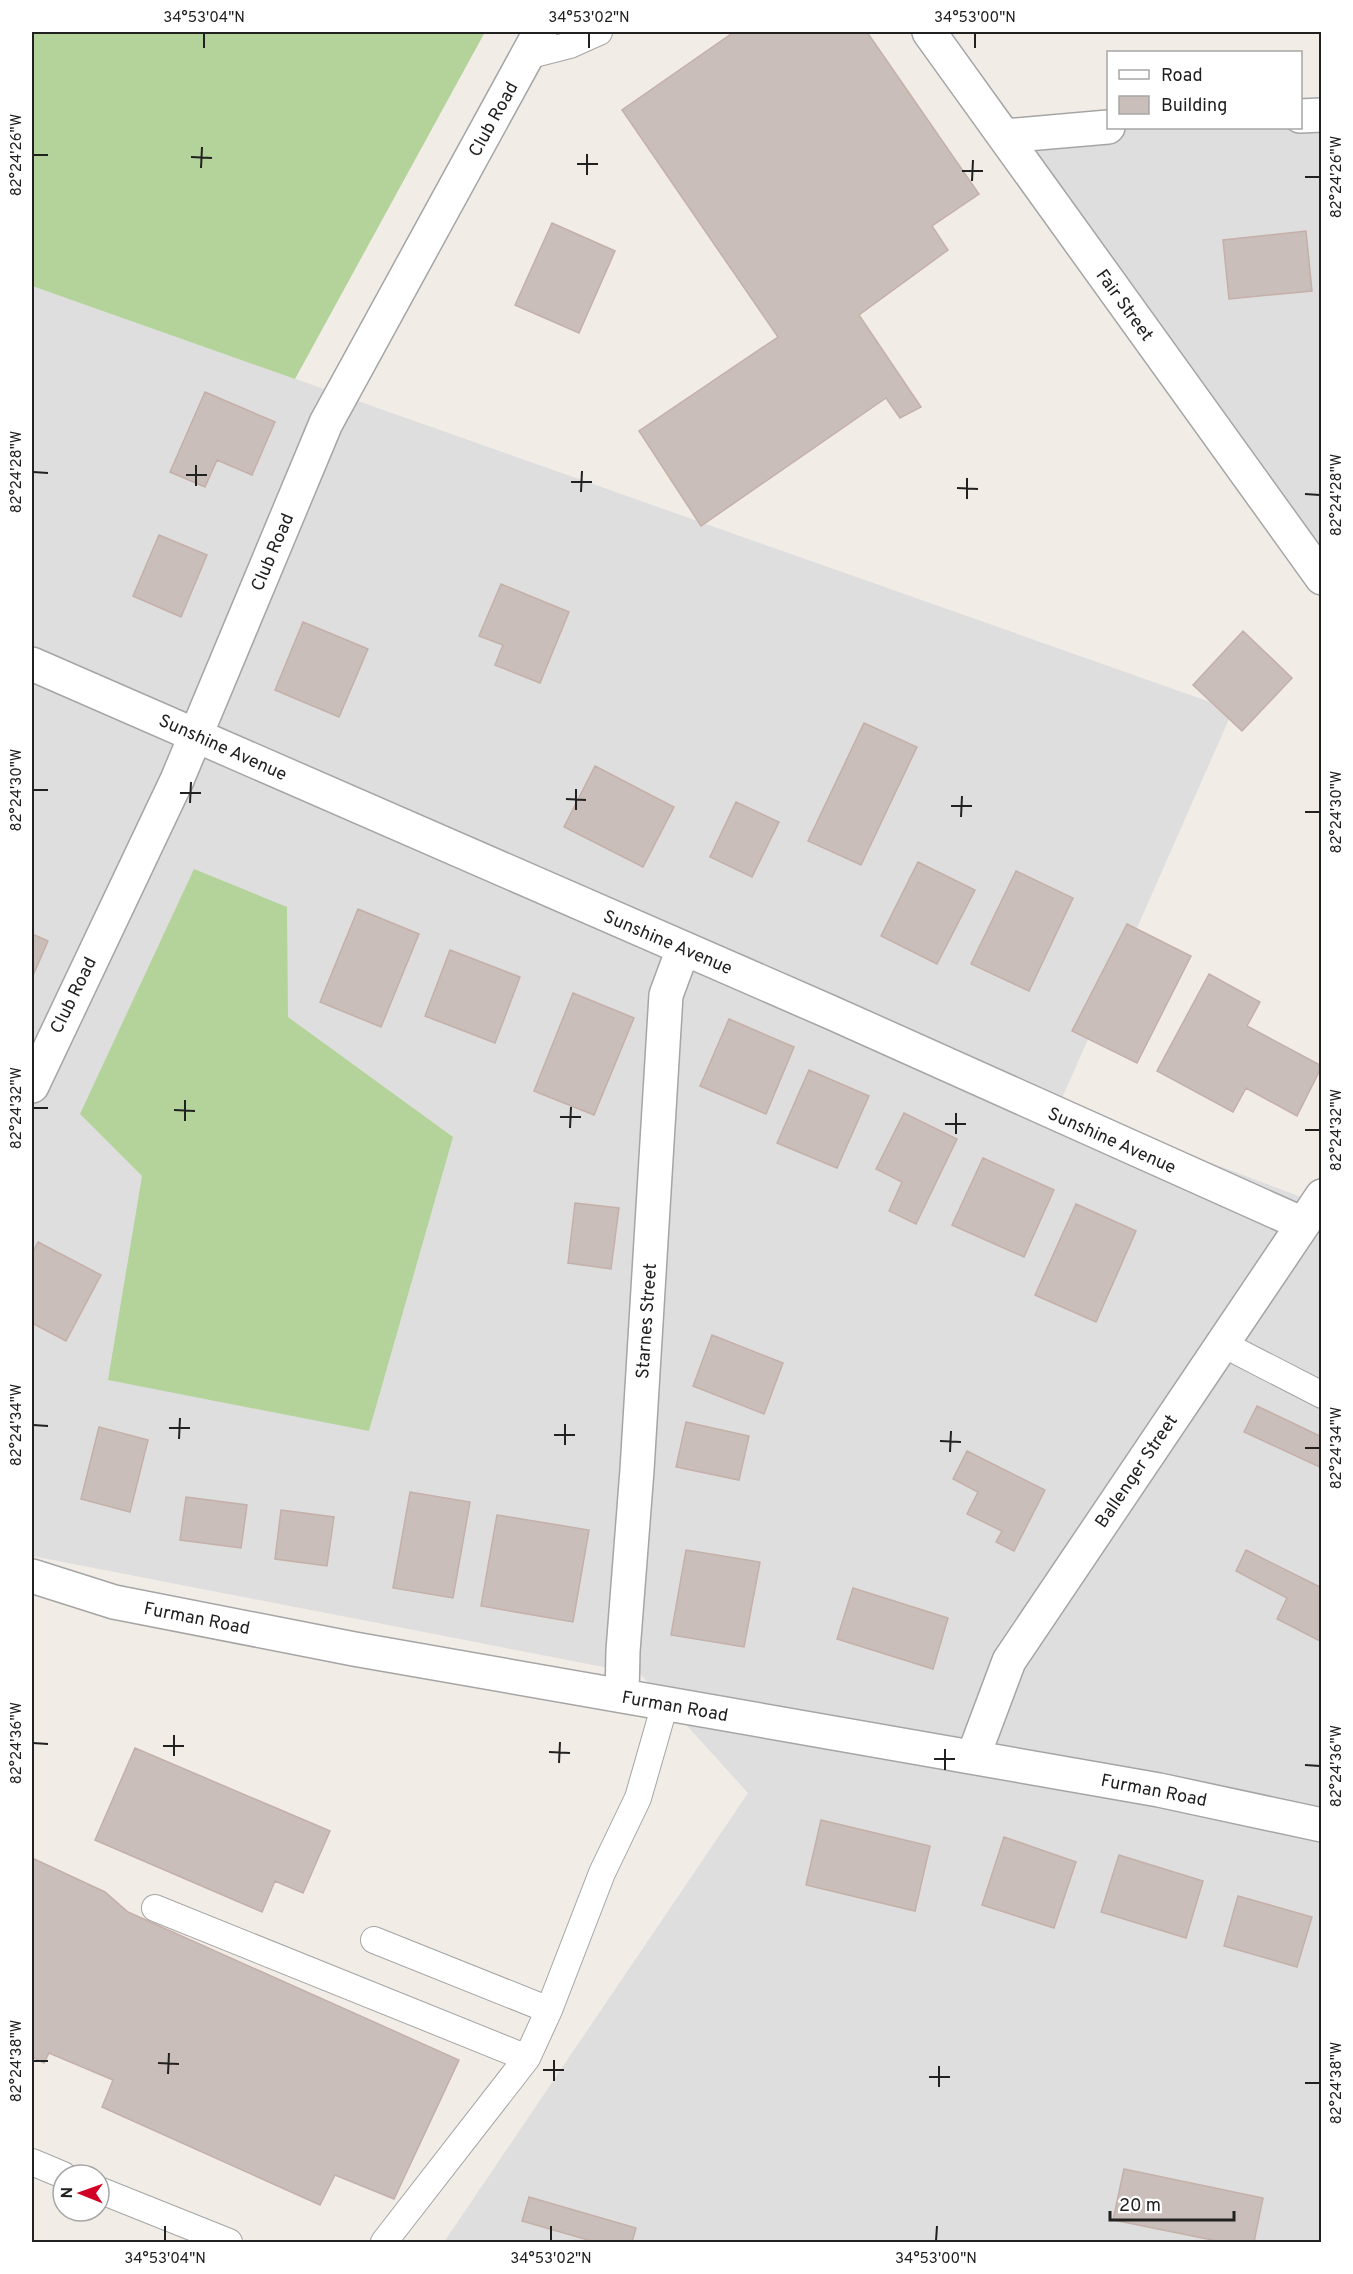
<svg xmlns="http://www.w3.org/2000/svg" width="1353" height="2274" font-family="Overpass,sans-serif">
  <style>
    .residential { fill: #dfdede }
    .forest { fill: #b4d39a }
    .building { fill: #cabeba; stroke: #c4b0a8; stroke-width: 1.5 }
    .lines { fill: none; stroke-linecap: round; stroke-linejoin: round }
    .service-casing { stroke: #a5a5a5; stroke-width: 28 }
    .minor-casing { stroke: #a5a5a5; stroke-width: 36 }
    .service { stroke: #fff; stroke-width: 26 }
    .minor { stroke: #fff; stroke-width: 33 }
    .ticks { fill: none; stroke: #212121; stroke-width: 2 }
    .labels { text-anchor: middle; stroke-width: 4.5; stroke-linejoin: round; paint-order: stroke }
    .street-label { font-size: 18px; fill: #212121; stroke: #fff }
    .neatline { fill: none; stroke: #212121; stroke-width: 2 }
    .ticks-label { font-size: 15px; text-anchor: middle; fill: #212121 }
  </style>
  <rect width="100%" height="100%" fill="#f2ece7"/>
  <path class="residential" d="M1321 107V554L1015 122 1108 128H1300Z
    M32 286 1233 710 1059 1105 1314 1202 1321 1193V2242H444L748 1793 640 1674 32 1556Z"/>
  <path class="forest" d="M32 32H485L295 379 32 286Z
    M194 869 287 907 288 1017 453 1137 369 1431 108 1380 142 1176 80 1114Z"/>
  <path class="building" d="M734 32H867L979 194 932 226 948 250 859 315 921 407 900 418 886 398 701 526 639 431 778 337 622 110Z
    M552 223 615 251 579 333 515 305Z
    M1306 231 1312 291 1229 299 1223 240Z
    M205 392 275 422 252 475 217 460 205 487 170 472Z
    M159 535 207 555 181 617 133 596Z
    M501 584 569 612 540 683 495 665 503 645 479 636Z
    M303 622 368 649 339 717 275 690Z
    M1243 631 1292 678 1242 731 1193 685Z
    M864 723 917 747 861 865 808 841Z
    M595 766 674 807 643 867 564 827Z
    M736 802 779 822 752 877 710 857Z
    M918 862 975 890 937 964 881 936Z
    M1016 871 1073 898 1029 991 971 964Z
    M358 909 419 934 381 1027 320 1002Z
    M1127 924 1191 956 1137 1063 1072 1031Z
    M32 934 48 941 32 978Z
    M450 950 520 977 495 1043 425 1016Z
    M1209 974 1260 1002 1247 1026 1322 1066 1297 1116 1246 1088 1233 1112 1157 1071Z
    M573 993 634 1018 594 1115 534 1091Z
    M729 1019 794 1047 766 1114 700 1086Z
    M809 1070 869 1096 837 1168 777 1143Z
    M904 1113 957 1139 916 1224 889 1211 902 1182 876 1169Z
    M983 1158 1054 1190 1024 1257 952 1225Z
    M575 1203 619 1208 611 1269 568 1263Z
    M1076 1204 1136 1231 1096 1322 1035 1295Z
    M38 1242 101 1275 66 1341 32 1323V1254Z
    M712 1335 783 1363 764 1414 693 1386Z
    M1257 1406 1322 1437V1468L1244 1432Z
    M686 1422 749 1436 739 1480 676 1467Z
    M99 1427 148 1440 130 1512 81 1499Z
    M967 1451 1045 1490 1014 1551 996 1542 1002 1531 967 1514 978 1492 953 1479Z
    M410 1492 470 1502 453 1598 393 1588Z
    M186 1497 247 1505 241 1548 180 1540Z
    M281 1510 334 1517 327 1566 275 1559Z
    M497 1515 589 1530 573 1622 481 1606Z
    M686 1550 760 1562 744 1647 671 1635Z
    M1246 1550 1322 1588V1642L1277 1619 1287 1598 1236 1571Z
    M853 1588 948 1618 933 1669 837 1639Z
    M135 1748 330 1831 303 1893 275 1881 262 1912 95 1840Z
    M821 1820 930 1846 915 1911 806 1885Z
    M1004 1837 1076 1862 1054 1928 982 1905Z
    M1119 1855 1203 1881 1186 1938 1101 1912Z
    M32 1858 105 1892 128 1912 459 2060 394 2199 335 2175 320 2205 102 2107 113 2080 49 2053 44 2063 32 2057Z
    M1238 1896 1312 1917 1297 1967 1224 1946Z
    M1124 2169 1263 2198 1254 2242H1222L1113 2220Z
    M529 2197 636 2228 632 2242H595L522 2221Z"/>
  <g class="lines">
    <defs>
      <path id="service" d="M527 56 570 45 599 32
        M1221 1343 1322 1395
        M155 1908 527 2058 549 2010
        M374 1940 549 2010 602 1873 638 1798 665 1704
        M32 2162 63 2175
        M99 2190 229 2242
        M384 2242 527 2058"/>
      <path id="minor" d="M929 32 1322 578
        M1300 116 1322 115
        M1004 136 1108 127
        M32 664 830 1012 1303 1224
        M32 1086 177 780 326 423 540 32
        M32 1576 114 1602 354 1649 1159 1790 1322 1825
        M622 1696 623 1651 637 1470 666 995 683 949
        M973 1757 1009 1661 1322 1196"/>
    </defs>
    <use href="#service" class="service-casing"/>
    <use href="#minor" class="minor-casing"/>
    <use href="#service" class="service"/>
    <use href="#minor" class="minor"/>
  </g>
  <path class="ticks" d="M204 48V33M589 48V33M975 48V33M33 155H48M191 157 212 158M577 164H598M201 168 202 147M962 171H983M587 175V154M1305 177H1320M972 181 973 160M33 472 48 473M186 475H207M571 482H592M196 486V465M957 488 978 489M581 492 582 471M1305 494 1320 495M967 499V478M33 790H48M180 793H201M566 799 586 800M190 803 191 782M951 806H972M576 810V789M1305 812H1320M961 817 962 796M33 1108H48M174 1110 195 1111M560 1117H581M185 1121V1100M945 1124H966M570 1128 571 1107M1305 1130H1320M956 1134V1113M33 1425 48 1426M169 1428H190M554 1435H575M179 1439 180 1418M940 1441 961 1442M565 1445V1424M1305 1448H1320M950 1452 951 1431M33 1743 48 1744M163 1746H184M549 1752 570 1753M174 1756V1735M934 1759H955M559 1763 560 1742M1305 1765 1320 1766M945 1770V1749M33 2061H48M158 2063 179 2064M543 2070H564M168 2074 169 2053M929 2077H950M554 2081V2060M1305 2083H1320M939 2087V2066M165 2241V2226M551 2241V2226M936 2241 937 2226"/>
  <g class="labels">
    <g class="street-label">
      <text transform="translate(493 119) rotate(-61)" y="6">Club Road</text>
      <text transform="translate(1125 305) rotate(54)" y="6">Fair Street</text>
      <text transform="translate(272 552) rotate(-67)" y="6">Club Road</text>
      <text transform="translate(223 747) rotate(24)" y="6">Sunshine Avenue</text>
      <text transform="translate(668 942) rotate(23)" y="6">Sunshine Avenue</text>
      <text transform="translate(73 995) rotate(-64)" y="6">Club Road</text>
      <text transform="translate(1112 1140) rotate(24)" y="6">Sunshine Avenue</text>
      <text transform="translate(646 1321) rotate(-86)" y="6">Starnes Street</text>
      <text transform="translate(1136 1471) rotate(-56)" y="6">Ballenger Street</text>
      <text transform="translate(197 1618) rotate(11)" y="6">Furman Road</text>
      <text transform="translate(675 1706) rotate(10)" y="6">Furman Road</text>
      <text transform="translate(1154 1790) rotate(11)" y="6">Furman Road</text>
    </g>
  </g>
  <rect width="1353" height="2274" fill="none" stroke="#ffffff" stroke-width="66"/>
  <rect x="1107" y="51" width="195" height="78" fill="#ffffff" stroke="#a6a6a6" stroke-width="1.5"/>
  <rect x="1119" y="70" width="30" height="9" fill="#ffffff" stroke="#a6a6a6" stroke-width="1.5"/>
  <text x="1161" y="81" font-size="18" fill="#212121">Road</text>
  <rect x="1119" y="96" width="30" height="18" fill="#cabeba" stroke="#a6a6a6" stroke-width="1.5"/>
  <text x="1161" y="111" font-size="18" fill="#212121">Building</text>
  <g transform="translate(81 2193) rotate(271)"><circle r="28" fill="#ffffff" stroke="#a6a6a6" stroke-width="1.5"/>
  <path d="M0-4.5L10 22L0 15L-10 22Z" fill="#d20024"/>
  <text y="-9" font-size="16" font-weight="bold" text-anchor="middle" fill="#212121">N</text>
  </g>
  <path d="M1110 2211v9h124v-9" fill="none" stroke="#212121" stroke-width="3"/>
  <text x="1119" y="2211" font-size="18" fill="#212121" stroke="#ffffff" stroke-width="4.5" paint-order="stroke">20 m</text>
  <rect x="33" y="33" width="1287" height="2208" class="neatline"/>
  <g class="ticks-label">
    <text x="204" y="22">34°53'04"N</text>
    <text x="589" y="22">34°53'02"N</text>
    <text x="975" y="22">34°53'00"N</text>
    <text transform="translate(16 155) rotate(-90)" y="5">82°24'26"W</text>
    <text transform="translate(1336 177) rotate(-90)" y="5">82°24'26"W</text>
    <text transform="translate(16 472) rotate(-90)" y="5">82°24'28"W</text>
    <text transform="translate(1336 495) rotate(-90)" y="5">82°24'28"W</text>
    <text transform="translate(16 790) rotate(-90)" y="5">82°24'30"W</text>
    <text transform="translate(1336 812) rotate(-90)" y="5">82°24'30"W</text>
    <text transform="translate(16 1108) rotate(-90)" y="5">82°24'32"W</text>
    <text transform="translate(1336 1130) rotate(-90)" y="5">82°24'32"W</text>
    <text transform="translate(16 1425) rotate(-90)" y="5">82°24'34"W</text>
    <text transform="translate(1336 1448) rotate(-90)" y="5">82°24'34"W</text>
    <text transform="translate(16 1743) rotate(-90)" y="5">82°24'36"W</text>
    <text transform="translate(1336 1766) rotate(-90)" y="5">82°24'36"W</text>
    <text transform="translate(16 2061) rotate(-90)" y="5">82°24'38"W</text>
    <text transform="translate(1336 2083) rotate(-90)" y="5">82°24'38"W</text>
    <text x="165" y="2263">34°53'04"N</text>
    <text x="551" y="2263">34°53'02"N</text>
    <text x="936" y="2263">34°53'00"N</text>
  </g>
</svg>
